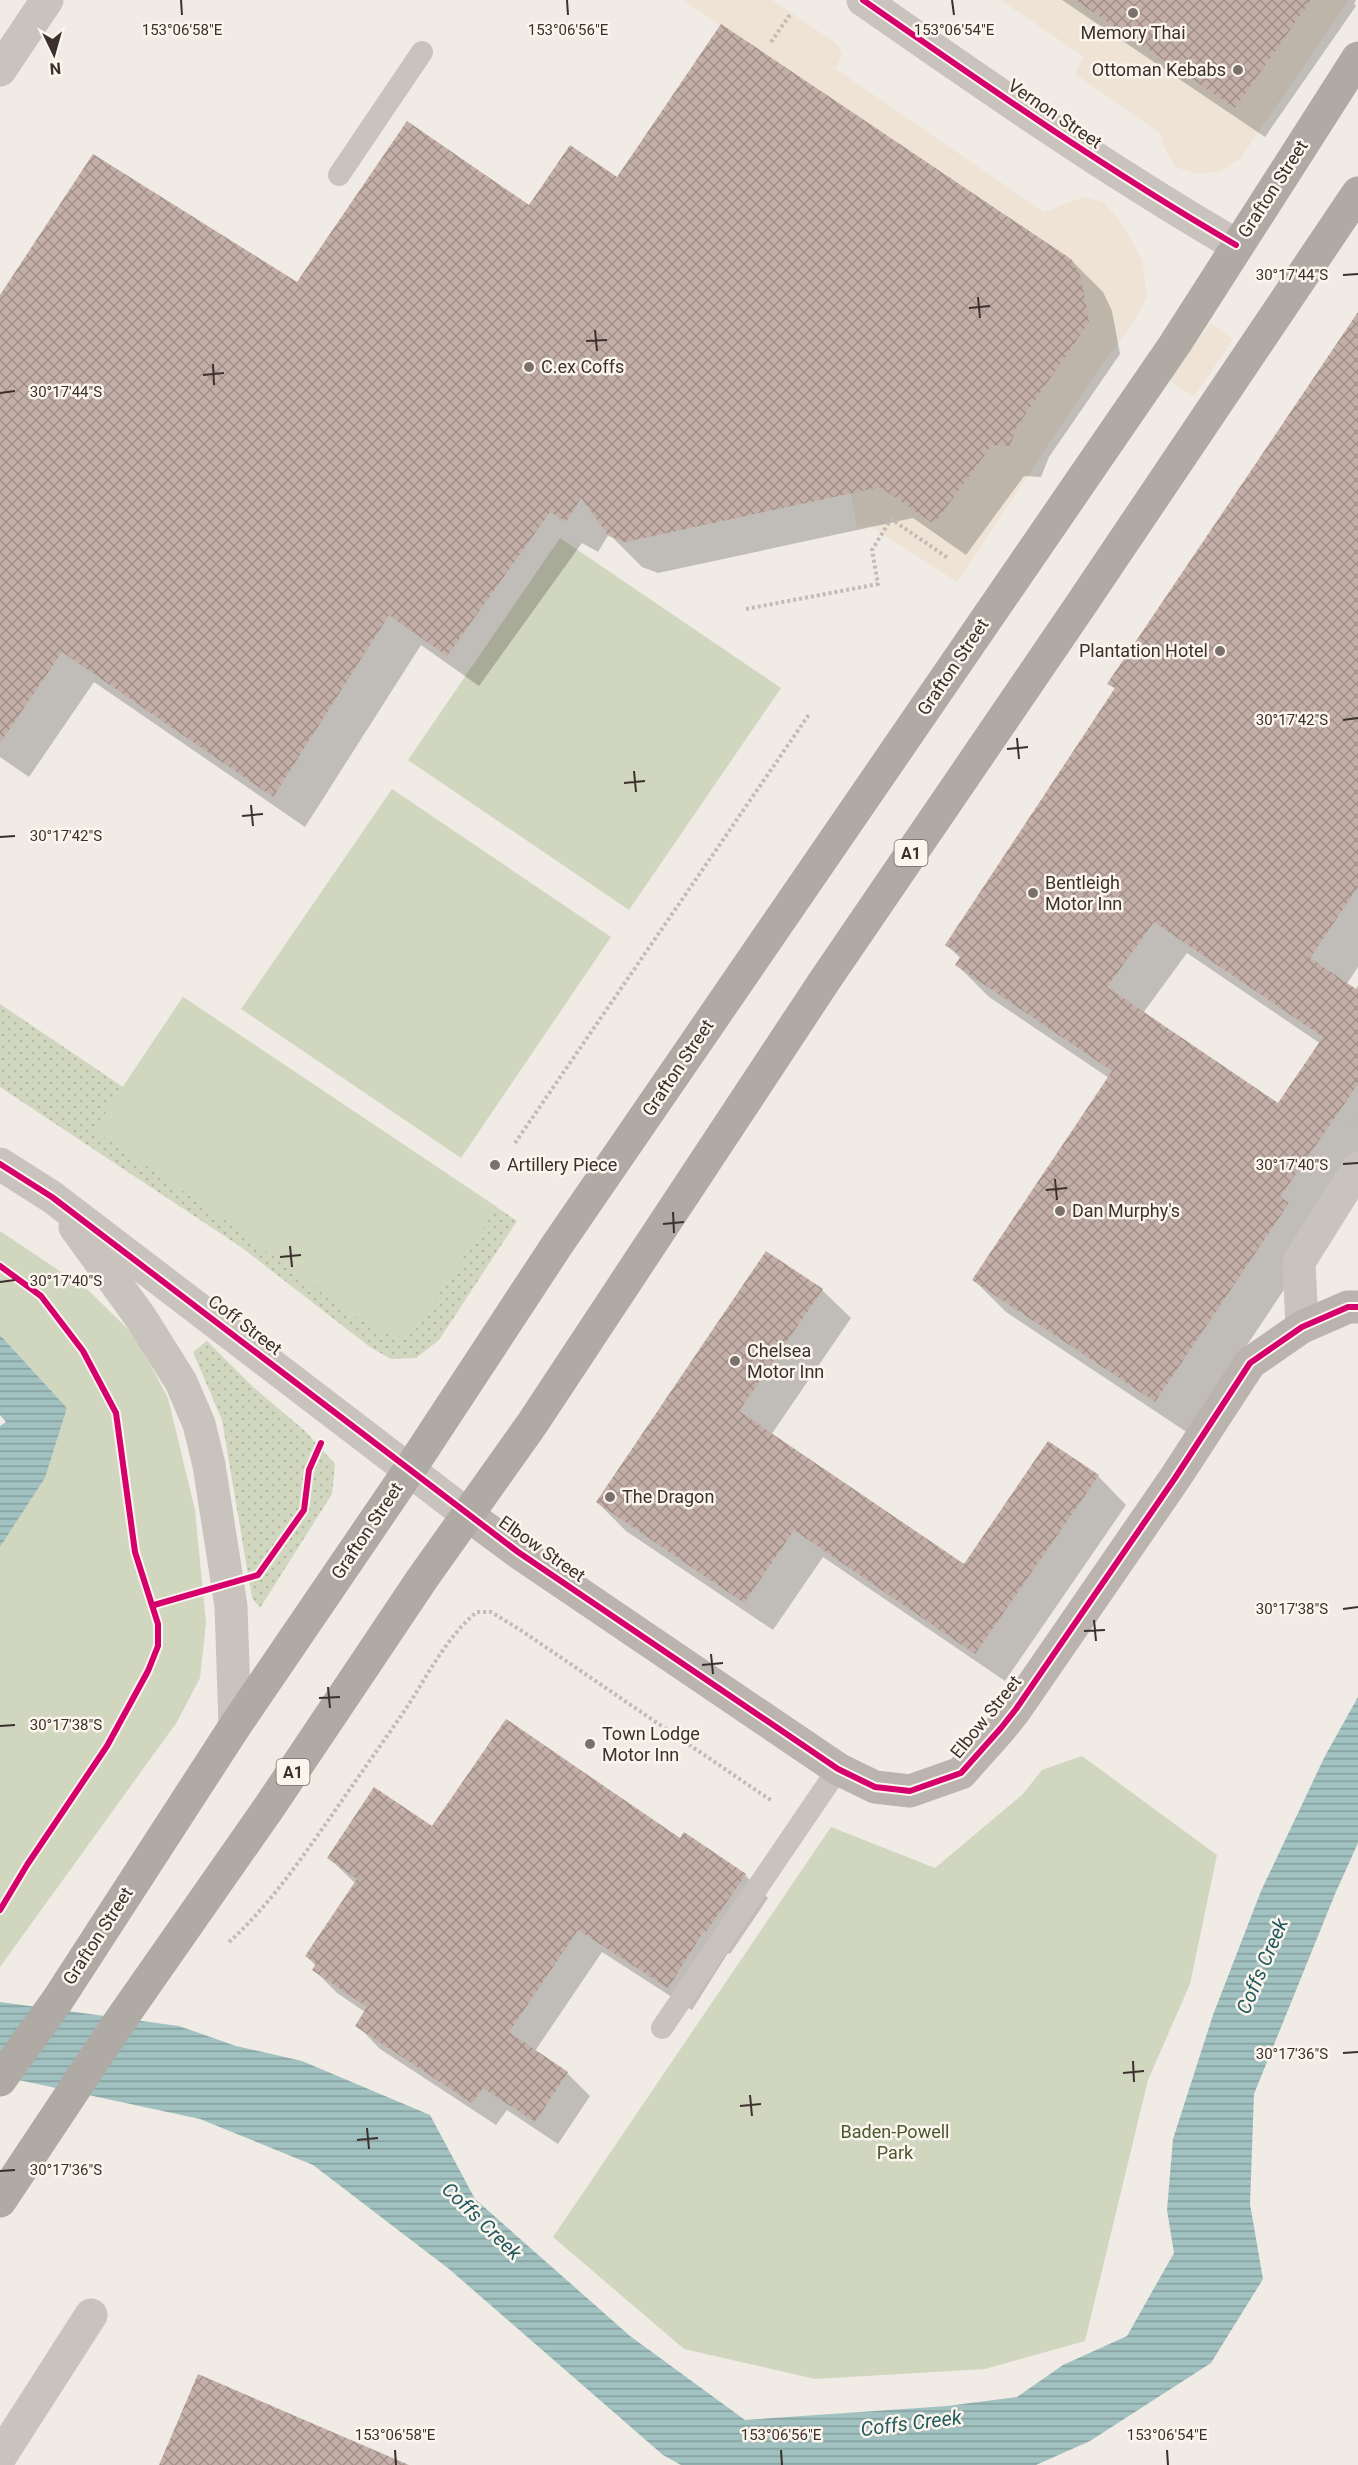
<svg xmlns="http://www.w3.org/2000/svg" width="1358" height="2465" font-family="Roboto,sans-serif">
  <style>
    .grass { fill: url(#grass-dots) }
    .park { fill: #d1d6bf }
    .plaza { fill: #eee3d5 }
    .water { fill: url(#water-rules) }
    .shadow { fill: #0003; fill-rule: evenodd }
    .building { fill: url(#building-cross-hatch); fill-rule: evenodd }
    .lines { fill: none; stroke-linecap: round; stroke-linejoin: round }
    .path { stroke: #c2bbb6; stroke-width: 4; stroke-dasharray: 3 3; stroke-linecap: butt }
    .lane { stroke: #c9c3be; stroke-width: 22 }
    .street { stroke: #c9c3be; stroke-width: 33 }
    .secondary { stroke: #bab3ae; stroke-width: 33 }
    .highway { stroke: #afaaa4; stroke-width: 33 }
    .cycleway-casing { stroke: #fbf5ee; stroke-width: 10 }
    .cycleway { stroke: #d6006c; stroke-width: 6 }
    .ticks { fill: none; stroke: #3b302b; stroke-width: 2 }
    .poi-dot { fill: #7a716c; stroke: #fbf5ee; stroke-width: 2 }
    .labels { text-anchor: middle; stroke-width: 5; stroke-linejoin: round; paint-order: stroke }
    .shield { fill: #fbf5ee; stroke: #756b66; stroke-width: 1.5 }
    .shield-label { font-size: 16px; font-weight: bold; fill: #3b302b }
    .poi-label { font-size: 18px; fill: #3b302b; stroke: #fbf5ee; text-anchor: start }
    .street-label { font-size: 18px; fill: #3b302b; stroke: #fbf5ee }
    .park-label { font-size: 18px; fill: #4a5a2e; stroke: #fbf5ee }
    .water-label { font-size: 20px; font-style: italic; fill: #1f5a5e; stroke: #fbf5ee }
    .ticks-label { font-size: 15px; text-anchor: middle; fill: #3b302b; stroke: #fbf5ee; stroke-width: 5; stroke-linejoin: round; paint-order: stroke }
  </style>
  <defs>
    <pattern id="grass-dots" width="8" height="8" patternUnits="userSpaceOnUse" patternTransform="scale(1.5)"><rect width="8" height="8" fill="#d1d6bf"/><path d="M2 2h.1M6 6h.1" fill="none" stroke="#b4b8a4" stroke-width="1.8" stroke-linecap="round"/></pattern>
    <pattern id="water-rules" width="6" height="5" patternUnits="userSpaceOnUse" patternTransform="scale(1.5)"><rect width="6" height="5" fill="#a1c2c1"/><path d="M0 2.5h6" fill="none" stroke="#849e9d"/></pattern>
    <pattern id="building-cross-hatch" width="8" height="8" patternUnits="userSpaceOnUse" patternTransform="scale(1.5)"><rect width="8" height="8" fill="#c3afa7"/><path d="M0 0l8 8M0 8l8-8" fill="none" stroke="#a08f88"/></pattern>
  </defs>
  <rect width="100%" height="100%" fill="#f0ebe5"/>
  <path class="grass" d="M183 997 517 1221 439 1340 416 1358 391 1359 370 1347 241 1247 0 1087V1004L123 1087Z
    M207 1341 253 1387 305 1431 335 1464 332 1494 260 1608 252 1598 222 1420 193 1352Z"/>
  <path class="park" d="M560 538 781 688 629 910 408 760Z
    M392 789 611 937 461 1158 241 1009Z
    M183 997 497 1207 417 1328 403 1336 389 1335 347 1312 231 1224 94 1130Z
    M0 1231 88 1290 135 1336 168 1398 195 1510 206 1623 200 1678 177 1722 0 1967V1547L45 1478 67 1408 0 1335Z
    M1082 1756 1217 1855 1190 1984 1148 2080 1085 2341 985 2369 815 2379 684 2349 553 2237 831 1827 935 1868 1022 1795 1042 1770Z"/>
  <path class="plaza" d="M683 0H772L837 44 842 54 836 69 1044 212 1084 197 1104 202 1124 227 1142 260 1147 296 1136 319 1100 367 957 582 871 526 857 528 851 493 863 475 934 524 992 445 1012 440 1016 430 1013 419 1025 415 1089 322 1077 271 1072 260 1058 255 1045 260 1054 247Z
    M1001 0H1075L1235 108 1310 0H1349L1240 159 1220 172 1194 173 1176 167 1164 147 1161 134 1075 74 1084 57Z
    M1210 323 1233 339 1194 397 1170 381Z"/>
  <path class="water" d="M0 1335 67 1408 45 1478 0 1547V1426L6 1422 0 1415Z
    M1358 1697V1843L1335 1894 1254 2094 1250 2204 1263 2279 1211 2363 1090 2441 1036 2465H681L663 2455 449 2269 313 2165 200 2119 0 2076V2002L179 2026 236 2046 302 2061 430 2115 475 2199 630 2336 745 2420 947 2406 1017 2397 1063 2365 1127 2336 1174 2253 1167 2210 1173 2139 1213 2015 1261 1891 1325 1756Z"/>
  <path class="shadow" d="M1062 0H1356L1354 4 1356 6 1265 137Z
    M618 179 1071 260 1103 292 1112 311 1120 354 1049 457 1041 477 1024 476 966 555 913 518 658 573 642 567 609 534 598 552 582 543 479 686 421 645 305 827 94 682 29 777 0 757V296L297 284Z
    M1358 315V967L1346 985 1358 992V1163L1320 1236 1188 1433 1006 1312 974 1280 1109 1078 989 997 957 965 961 959 947 945 1116 690 1109 683ZM1187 953 1321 1044 1278 1105 1143 1013Z
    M822 1290 851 1318 771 1435 964 1566 1098 1476 1126 1505 1005 1681 823 1557 773 1630 626 1531 597 1502Z
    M432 1828 680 1840 745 1875 768 1898 730 1954 728 1953 692 2010 602 1952 535 2051 567 2073 590 2096 558 2144 507 2110 496 2125 380 2049 357 2025 365 2012 337 1993 314 1970 316 1966 307 1956 356 1884 329 1858Z"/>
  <path class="building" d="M1075 0H1311L1235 108Z
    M721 24 1068 257 1072 260 1081 278 1089 322 1018 425 1010 446 992 445 934 524 880 487 625 542 609 536 581 498 566 522 550 512 447 656 389 615 273 797 62 652 0 743V295L93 154 297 282 407 121 529 205 570 145 617 177Z
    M1358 312V887L1310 958 1356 989 1358 986V1084L1280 1197 1289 1203 1155 1402 972 1280 1112 1071 955 965 961 956 945 945 1115 688 1107 684ZM1154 922 1323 1037 1278 1103 1107 987Z
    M766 1251 823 1289 739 1411 964 1564 1048 1441 1099 1475 975 1654 794 1530 744 1603 596 1502Z
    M506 1719 680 1838 684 1832 746 1874 706 1932 704 1931 668 1988 578 1930 509 2032 568 2072 535 2122 483 2088 472 2103 355 2026 367 2007 312 1970 316 1964 305 1956 357 1879 327 1858 374 1787 432 1826Z
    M198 2374 409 2465H159Z"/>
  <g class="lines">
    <path class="path" d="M771 42 791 13
      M746 609 878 584 872 550 891 519 948 558
      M1350 1126 1358 1114
      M515 1143 810 713
      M229 1942C269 1906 301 1859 332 1815 356 1780 381 1745 405 1710 427 1677 446 1637 477 1612H491L522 1631 772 1801"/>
    <path class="lane" d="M339 175 422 52
      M662 2028 838 1769"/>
    <path class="street" d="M863 0C985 85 1107 170 1236 245
      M0 70 47 0
      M0 1164 52 1197 468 1515
      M75 1227 141 1318 181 1382 199 1424 209 1465 231 1606 235 1726
      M1302 1327 1299 1262 1358 1168
      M0 2457 91 2315"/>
    <path class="secondary" d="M468 1515 518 1552 838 1769 875 1787 910 1791 961 1773 1001 1728 1016 1709 1175 1478 1250 1363 1302 1327 1348 1307H1358"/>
    <path class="highway" d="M0 2080 57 2001 235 1726 410 1469 557 1245 1175 344 1358 58
      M0 2201 115 2028 270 1806 422 1579 532 1424 825 980 1078 609 1358 193"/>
    <defs>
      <path id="cycleway" d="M863 0C985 85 1107 170 1236 245
        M0 1164 52 1197 518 1552 838 1769 875 1787 910 1791 961 1773 1001 1728 1016 1709 1175 1478 1250 1363 1302 1327 1348 1307H1358
        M0 1266 41 1296 83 1351 116 1413 135 1552 158 1624V1646L148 1671 107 1746 27 1865 0 1910
        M154 1605 258 1575 304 1510 309 1470 321 1443"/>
    </defs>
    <use href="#cycleway" class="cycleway-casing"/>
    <use href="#cycleway" class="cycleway"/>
  </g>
  <path class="ticks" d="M181 0 182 15M567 0 568 15M952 0 954 15M1343 275 1358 274M978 297 980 318M969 308 990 306M595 330 597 351M586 341 607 340M213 364 214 385M203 375 224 373M0 393 15 391M1343 720 1358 718M1017 738 1019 759M1007 749 1028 747M634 771 636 792M624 783 645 781M251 805 253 826M242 816 263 814M0 837 15 836M1343 1164 1358 1163M1055 1179 1057 1200M1046 1190 1067 1188M673 1212 674 1233M663 1224 684 1222M290 1246 292 1267M280 1257 301 1255M0 1282 15 1280M1343 1609 1358 1607M1094 1620 1096 1641M1084 1631 1105 1630M711 1654 713 1674M702 1665 723 1663M328 1687 330 1708M319 1698 340 1697M0 1726 15 1725M1343 2053 1358 2052M1133 2061 1134 2082M1123 2073 1144 2071M750 2095 752 2116M740 2106 761 2104M367 2128 369 2149M357 2140 378 2138M0 2171 15 2170M395 2450 396 2465M781 2450 782 2465M1167 2450 1168 2465"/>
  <g class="poi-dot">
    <circle cx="1133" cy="13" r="6"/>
    <circle cx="1238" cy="70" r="6"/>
    <circle cx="529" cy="367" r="6"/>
    <circle cx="1220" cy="651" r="6"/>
    <circle cx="1033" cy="893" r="6"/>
    <circle cx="495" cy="1165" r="6"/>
    <circle cx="1060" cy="1211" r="6"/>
    <circle cx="735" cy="1361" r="6"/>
    <circle cx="610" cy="1497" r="6"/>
    <circle cx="590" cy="1744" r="6"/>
  </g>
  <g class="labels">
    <g class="shield">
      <rect x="894.5" y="840" width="33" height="26" rx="4.5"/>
      <rect x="276.5" y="1759" width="33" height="26" rx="4.5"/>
    </g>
    <g class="shield-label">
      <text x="911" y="859">A1</text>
      <text x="293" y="1778">A1</text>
    </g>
    <g class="poi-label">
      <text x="1133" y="39" text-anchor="middle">Memory Thai</text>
      <text x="1226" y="76" text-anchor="end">Ottoman Kebabs</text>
      <text x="541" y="373">C.ex Coffs</text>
      <text x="1208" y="657" text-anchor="end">Plantation Hotel</text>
      <text x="1045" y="889">Bentleigh<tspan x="1045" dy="21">Motor Inn</tspan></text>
      <text x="507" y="1171">Artillery Piece</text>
      <text x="1072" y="1217">Dan Murphy's</text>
      <text x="747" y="1357">Chelsea<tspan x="747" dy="21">Motor Inn</tspan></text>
      <text x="622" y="1503">The Dragon</text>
      <text x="602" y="1740">Town Lodge<tspan x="602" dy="21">Motor Inn</tspan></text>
    </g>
    <g class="street-label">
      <text transform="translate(1055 114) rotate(34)" y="6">Vernon Street</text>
      <text transform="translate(1273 189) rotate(-57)" y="6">Grafton Street</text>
      <text transform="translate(953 667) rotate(-56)" y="6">Grafton Street</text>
      <text transform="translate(678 1068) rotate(-56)" y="6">Grafton Street</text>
      <text transform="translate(245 1325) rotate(37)" y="6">Coff Street</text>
      <text transform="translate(367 1531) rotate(-56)" y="6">Grafton Street</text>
      <text transform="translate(542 1549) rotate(35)" y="6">Elbow Street</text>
      <text transform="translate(986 1717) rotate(-51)" y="6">Elbow Street</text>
      <text transform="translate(98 1936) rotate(-57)" y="6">Grafton Street</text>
    </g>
    <g class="park-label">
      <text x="895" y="2138">Baden-Powell<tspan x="895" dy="21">Park</tspan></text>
    </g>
    <g class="water-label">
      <text transform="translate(1262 1966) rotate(-67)" y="7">Coffs Creek</text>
      <text transform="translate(482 2221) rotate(44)" y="7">Coffs Creek</text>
      <text transform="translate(911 2423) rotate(-7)" y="7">Coffs Creek</text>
    </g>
  </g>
  <g class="ticks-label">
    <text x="182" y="35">153°06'58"E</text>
    <text x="568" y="35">153°06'56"E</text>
    <text x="954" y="35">153°06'54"E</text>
    <text x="1292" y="280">30°17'44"S</text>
    <text x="66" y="397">30°17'44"S</text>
    <text x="1292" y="725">30°17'42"S</text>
    <text x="66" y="841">30°17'42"S</text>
    <text x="1292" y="1170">30°17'40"S</text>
    <text x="66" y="1286">30°17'40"S</text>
    <text x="1292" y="1614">30°17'38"S</text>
    <text x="66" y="1730">30°17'38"S</text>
    <text x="1292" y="2059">30°17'36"S</text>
    <text x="66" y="2175">30°17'36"S</text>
    <text x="395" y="2440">153°06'58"E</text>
    <text x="781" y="2440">153°06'56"E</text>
    <text x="1167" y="2440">153°06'54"E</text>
  </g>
  <g transform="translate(54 54) rotate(175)" stroke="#fbf5ee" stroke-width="4.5" paint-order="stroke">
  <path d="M0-4.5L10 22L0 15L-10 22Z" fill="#3b302b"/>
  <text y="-9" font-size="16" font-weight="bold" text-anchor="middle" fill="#3b302b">N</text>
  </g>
</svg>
